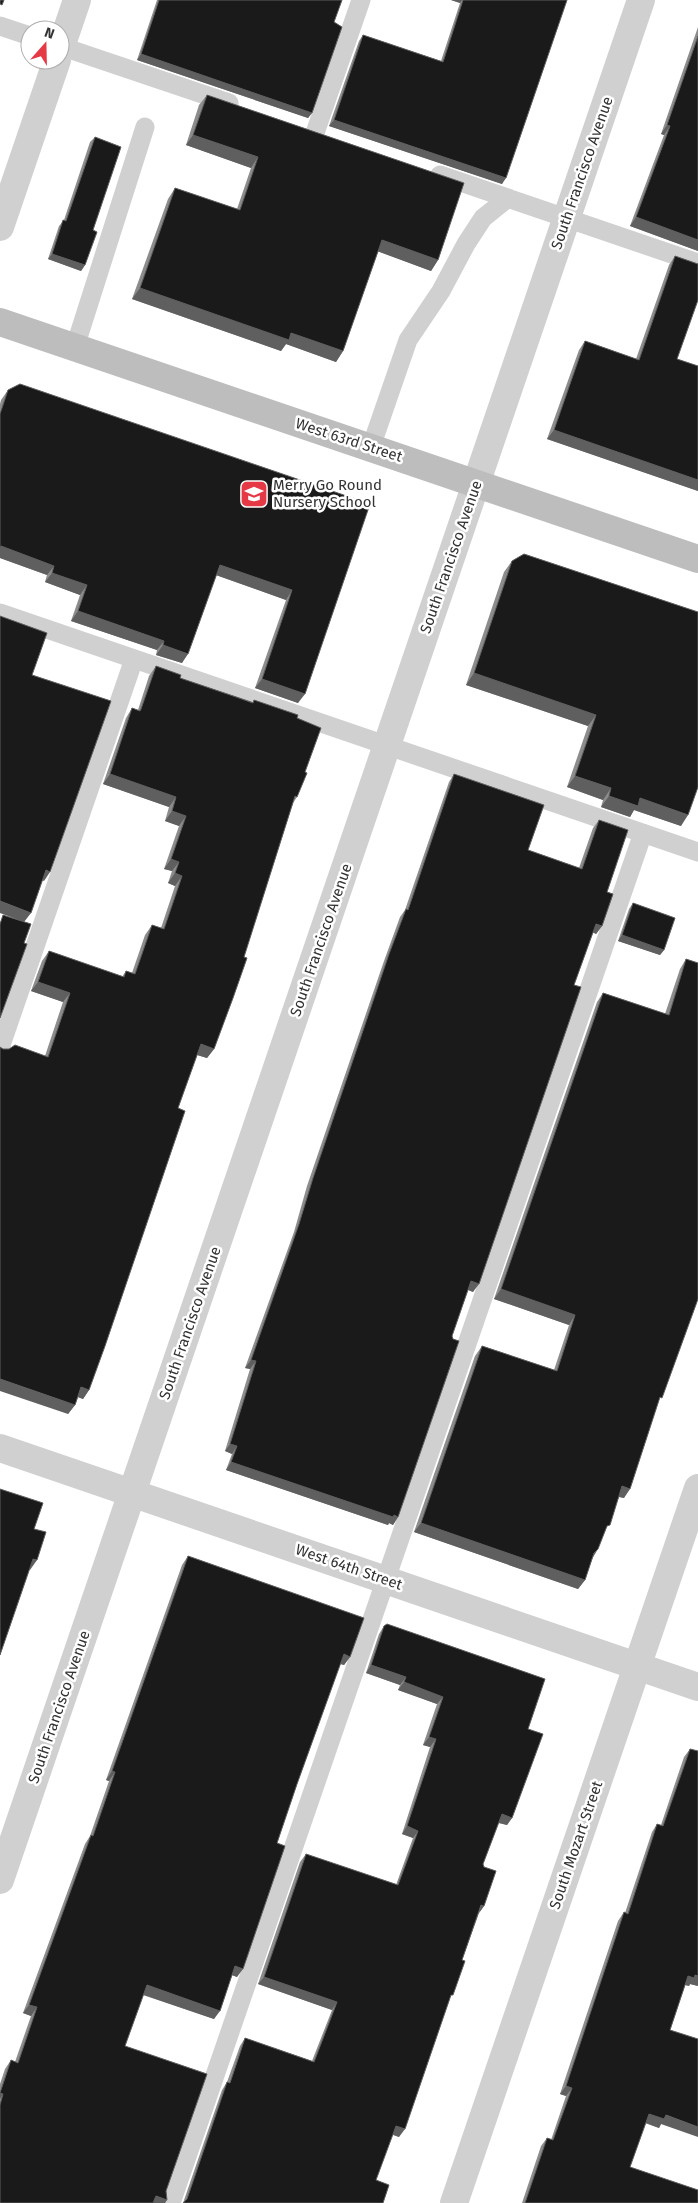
<svg xmlns="http://www.w3.org/2000/svg" width="698" height="2203" font-family="'Fira Sans',sans-serif">
  <style>
    .lines { fill: none; stroke-linecap: round; stroke-linejoin: round }
    .lane { stroke: #d0d0d0; stroke-width: 19 }
    .street { stroke: #d0d0d0; stroke-width: 28 }
    .secondary { stroke: #bdbdbd; stroke-width: 28 }
    .wall { fill: #8c8c8c }
    .shaded-wall { fill: #5f5f5f }
    .building { fill: #1a1a1a; stroke: #5f5f5f }
    .labels { text-anchor: middle; stroke-width: 5; stroke-linejoin: round; paint-order: stroke }
    .street-label { font-size: 15px; fill: #333; stroke: #fff }
    .poi-label { font-size: 15px; fill: #333; stroke: #fff; text-anchor: start }
  </style>
  <rect width="100%" height="100%" fill="#fff"/>
  <g class="lines">
    <path class="lane" d="M0 26 30 36
      M60 46 229 103
      M315 133 361 0
      M440 175 698 263
      M75 347 145 127
      M371 447 408 340 441 291 466 244 483 218 508 198
      M0 613 698 852
      M0 1048 134 659
      M171 2203 643 833"/>
    <path class="street" d="M60 50 77 0
      M0 227 57 60
      M0 1448 698 1687
      M0 1880 641 0
      M454 2203 698 1488"/>
    <path class="secondary" d="M0 322 698 559"/>
  </g>
  <path class="wall" d="M157 0H342L334 22 312 113 308 118 137 60Z
    M451 0H567L502 184 329 126 359 41 363 35 441 61 460 3Z
    M698 27V251L630 226 664 135 661 134Z
    M207 95 438 260 431 271 378 251 343 351 336 362 286 344 281 351 132 299 168 199 175 188 237 209 251 168 186 145 199 105Z
    M95 137 93 230 85 265 81 271 48 259 59 226 64 220 90 142Z
    M675 256 677 359 698 366V491L547 439 579 350 585 341 636 359 669 265Z
    M8 390 370 504 298 703 255 688 286 600 216 575 182 663 156 655 157 650 71 621 80 595 45 582 47 575 0 558V404L1 400Z
    M512 561 681 826 634 810 630 817 601 807 603 800 567 787 588 726 466 685 504 572Z
    M156 666 180 678 253 702 254 700 297 718 305 772 297 797 293 803 214 1049 207 1058 197 1055 178 1108 89 1390 83 1399 78 1397 75 1405 68 1414 3 1049 45 1056 63 1002 31 991 42 961 49 951 122 977 126 971 132 973 145 935 152 925 161 928 175 886 168 883 172 871 164 869 179 826 165 821 169 807 103 784 126 718 132 708 138 710 149 676Z
    M454 774 528 850 579 868 593 828 599 820 607 892 602 926 596 934 593 932 574 985 473 1292 468 1290 452 1336 398 1517 393 1525 389 1523 388 1525 226 1470 232 1454 225 1451 250 1369 245 1368 294 1232 307 1186 384 961 400 917 405 910 449 782Z
    M633 903 664 950 660 955 618 941 629 909Z
    M686 959 658 1403 624 1498 619 1497 604 1533 591 1559 585 1580 578 1589 414 1532 475 1356 482 1346 554 1370 569 1325 494 1299 597 1002 603 993 665 1014 680 969Z
    M188 1556 350 1657 344 1665 340 1664 297 1784 277 1843 237 1977 232 1975 214 2019 143 1995 0 2203V2084L5 2069 11 2060 15 2062 31 2016 23 2013 85 1844 90 1836 109 1781 106 1780 182 1565Z
    M384 1626 528 1729 512 1818 507 1825 498 1823 483 1864 484 1906 479 1913 462 1960 449 2001 399 2137 393 2135 183 2203 222 2090 227 2082 240 2046 245 2038 312 2061 332 2010 258 1984 300 1862 306 1854 396 1885 413 1838 402 1834 430 1747 423 1745 437 1704 398 1690 400 1685 366 1673 379 1634Z
    M690 1749 698 1751V1750V1986L690 1984 689 1986 685 1985 670 2030 661 2124 659 2128 645 2123 630 2167 698 2203H522L541 2146 547 2138 551 2140 566 2096 560 2094 618 1921 624 1912 625 1913 652 1832 657 1824 661 1825 684 1757Z"/>
  <path class="shaded-wall" d="M451 0H462L460 3Z
    M141 54 312 113 308 118 137 60Z
    M334 120 506 178 502 184 329 126Z
    M667 125 670 126 664 135 661 134Z
    M193 135 258 157 251 168 186 145Z
    M636 217 698 240V251L630 226Z
    M382 240 438 260 431 271 374 250Z
    M52 254 85 265 81 271 48 259Z
    M140 288 291 333 343 351 336 362 286 344 281 351 132 299Z
    M554 430 698 480V491L547 439Z
    M1 546 54 566 47 575 0 558V547Z
    M220 565 292 590 286 600 213 574Z
    M52 573 87 585 80 595 45 582Z
    M78 611 164 641 157 650 71 621Z
    M163 645 188 654 182 663 156 655Z
    M474 673 596 715 588 726 466 685Z
    M262 679 305 694 298 703 255 688Z
    M110 774 176 797 169 807 103 784Z
    M575 776 611 788 603 800 567 787Z
    M609 796 640 798 688 815 681 826 634 810 630 817 601 807Z
    M172 811 186 816 179 826 165 821Z
    M171 859 179 862 172 871 164 869Z
    M46 870 50 872 44 881 39 879Z
    M175 873 182 876 175 886 168 883Z
    M0 901 31 913 24 922 0 913Z
    M596 924 602 926 596 934 590 931Z
    M622 935 664 950 660 955 618 941Z
    M38 982 70 993 63 1002 31 991Z
    M201 1044 214 1049 207 1058 194 1054Z
    M471 1281 479 1284 473 1292 466 1289Z
    M501 1289 575 1315 569 1325 494 1299Z
    M251 1360 256 1361 250 1369 245 1368Z
    M0 1379 75 1405 68 1414 0 1391Z
    M81 1387 89 1390 83 1399 75 1396Z
    M230 1444 237 1446 232 1454 225 1451Z
    M231 1462 394 1515 398 1517 393 1525 389 1523 388 1525 226 1470Z
    M622 1486 630 1489 624 1498 615 1496Z
    M421 1523 585 1580 578 1589 414 1532Z
    M598 1549 592 1559 594 1553Z
    M33 1559 37 1560 30 1570 26 1569Z
    M344 1654 350 1657 344 1665 338 1663Z
    M371 1665 406 1677 400 1685 366 1673Z
    M404 1682 443 1697 437 1704 398 1690Z
    M429 1737 436 1739 430 1747 423 1745Z
    M112 1771 115 1772 109 1781 106 1780Z
    M502 1814 512 1818 507 1825 496 1822Z
    M407 1826 418 1831 413 1838 402 1834Z
    M481 1905 484 1906 479 1913Z
    M235 1966 243 1969 237 1977 229 1974Z
    M695 1975 698 1976V1986L690 1984 689 1986 682 1984 688 1976Z
    M264 1977 337 2002 332 2010 258 1984Z
    M147 1985 220 2011 214 2019 141 1994Z
    M29 2005 37 2007 31 2016 23 2013Z
    M566 2086 572 2088 566 2096 560 2094Z
    M0 2093 3 2094 0 2099Z
    M649 2114 666 2115 698 2127V2137L661 2124 659 2128 643 2122Z
    M396 2126 405 2129 399 2137 391 2134Z
    M156 2196 167 2200 165 2203H151Z"/>
  <path class="building" d="M0 0H4L2 5 0 4Z
    M159 0H342L334 22 342 27 312 113 141 54Z
    M463 0H567L506 178 334 120 363 35 443 62Z
    M698 36V240L636 217 670 126 667 125Z
    M207 95 464 183 438 260 382 240 343 351 291 333 289 340 140 288 175 188 240 210 258 157 193 135Z
    M95 137 121 147 93 230 97 232 85 265 52 254 63 220 66 221Z
    M675 256 698 264V300L677 359 698 366V480L554 430 585 341 639 360Z
    M20 384 370 504 305 694 262 679 292 590 220 565 188 654 163 645 164 641 78 611 87 585 52 573 54 566 1 546 0 548V414L8 390Z
    M524 554 698 612V787L688 815 640 798 638 806 609 796 611 788 575 776 596 715 474 673 512 561Z
    M0 616 47 633 32 675 111 701 50 872 46 870 31 913 0 901Z
    M156 666 181 675 180 678 236 697 253 703 254 700 298 715 297 718 321 728 305 772 307 773 297 797 295 796 244 957 247 958 233 998 214 1049 201 1044 178 1108 185 1111 105 1346 89 1390 81 1387 75 1405 0 1379V1047L3 1049H9L15 1045 48 1057 70 993 38 982 49 951 124 977 126 971 135 974 152 925 164 929 182 876 175 873 179 862 171 859 186 816 172 811 176 797 110 774 132 708 140 711 141 709Z
    M454 774 544 805 528 850 582 869 599 820 628 830 607 892 613 894 602 926 596 924 574 985 581 987 479 1284 471 1281 452 1336 453 1339 459 1341 398 1517 394 1515 393 1517 231 1462 237 1446 230 1444 256 1361 251 1360 299 1224 313 1178 389 954 406 909 408 910Z
    M633 903 675 918 664 950 622 935Z
    M3 915 31 924 24 943 27 944 0 1018V924Z
    M686 959 698 963V1299L662 1398 660 1397 630 1489 622 1486 610 1525 607 1526 598 1549 594 1553 585 1580 421 1523 482 1346 557 1371 575 1315 501 1289 603 993 669 1015Z
    M0 1489 43 1503 34 1529 46 1532 37 1560 33 1559 0 1655Z
    M188 1556 364 1618 350 1657 344 1654 297 1784 277 1843 285 1846 243 1969 235 1966 220 2011 147 1985 125 2046 207 2074 166 2191 167 2200 156 2196 153 2203H0V2105L3 2094 0 2093 11 2060 18 2063 37 2007 29 2005 91 1835 93 1836 115 1772 112 1771Z
    M387 1624 545 1679 528 1729 543 1734 512 1818 502 1814 483 1864 484 1867 496 1871 484 1906 481 1905 462 1960 465 1961 453 1995H451L405 2129 396 2126 376 2180 389 2185 383 2203H183L187 2199 227 2082 230 2083 245 2038 314 2062 337 2002 264 1977 306 1854 398 1885 418 1831 407 1826 436 1739 429 1737 443 1697 404 1682 406 1677 371 1665 384 1626Z
    M690 1749 698 1751V1976L695 1975 694 1978 688 1976 670 2030 698 2039V2127L666 2115 664 2119 649 2114 630 2167 698 2190V2203H525L547 2138 553 2140 572 2088 566 2086 624 1912 628 1914 657 1824 663 1826Z"/>
  <defs>
    <symbol id="school-square" viewBox="-11 -11 22 22"><rect x="-9" y="-9" width="18" height="18" rx="4" fill="#e63946" stroke="#fff"/><path d="M0-5L7-2L0 1L-7-2ZM-4 1L0 2.5L4 1V4Q0 6-4 4Z" fill="#fff"/></symbol>
  </defs>
  <g fill-rule="evenodd">
    <use href="#school-square" x="238" y="478" width="32" height="32"/>
  </g>
  <g class="labels">
    <g class="street-label">
      <text transform="translate(582 173) rotate(-71)" y="5">South Francisco Avenue</text>
      <text transform="translate(349 440) rotate(18)" y="5">West 63rd Street</text>
      <text transform="translate(451 557) rotate(-71)" y="5">South Francisco Avenue</text>
      <text transform="translate(321 940) rotate(-71)" y="5">South Francisco Avenue</text>
      <text transform="translate(190 1323) rotate(-71)" y="5">South Francisco Avenue</text>
      <text transform="translate(349 1567) rotate(19)" y="5">West 64th Street</text>
      <text transform="translate(59 1707) rotate(-71)" y="5">South Francisco Avenue</text>
      <text transform="translate(576 1845) rotate(-71)" y="5">South Mozart Street</text>
    </g>
    <g class="poi-label">
      <text x="273" y="490">Merry Go Round<tspan x="273" dy="17">Nursery School</tspan></text>
    </g>
  </g>
  <g transform="translate(45 45) rotate(20)"><circle r="24" fill="#ffffff" stroke="#adadad"/>
  <path d="M0-4L9 19L0 12L-9 19Z" fill="#e63946"/>
  <text y="-8" font-size="14" font-weight="bold" text-anchor="middle" fill="#333333">N</text>
  </g>
</svg>
